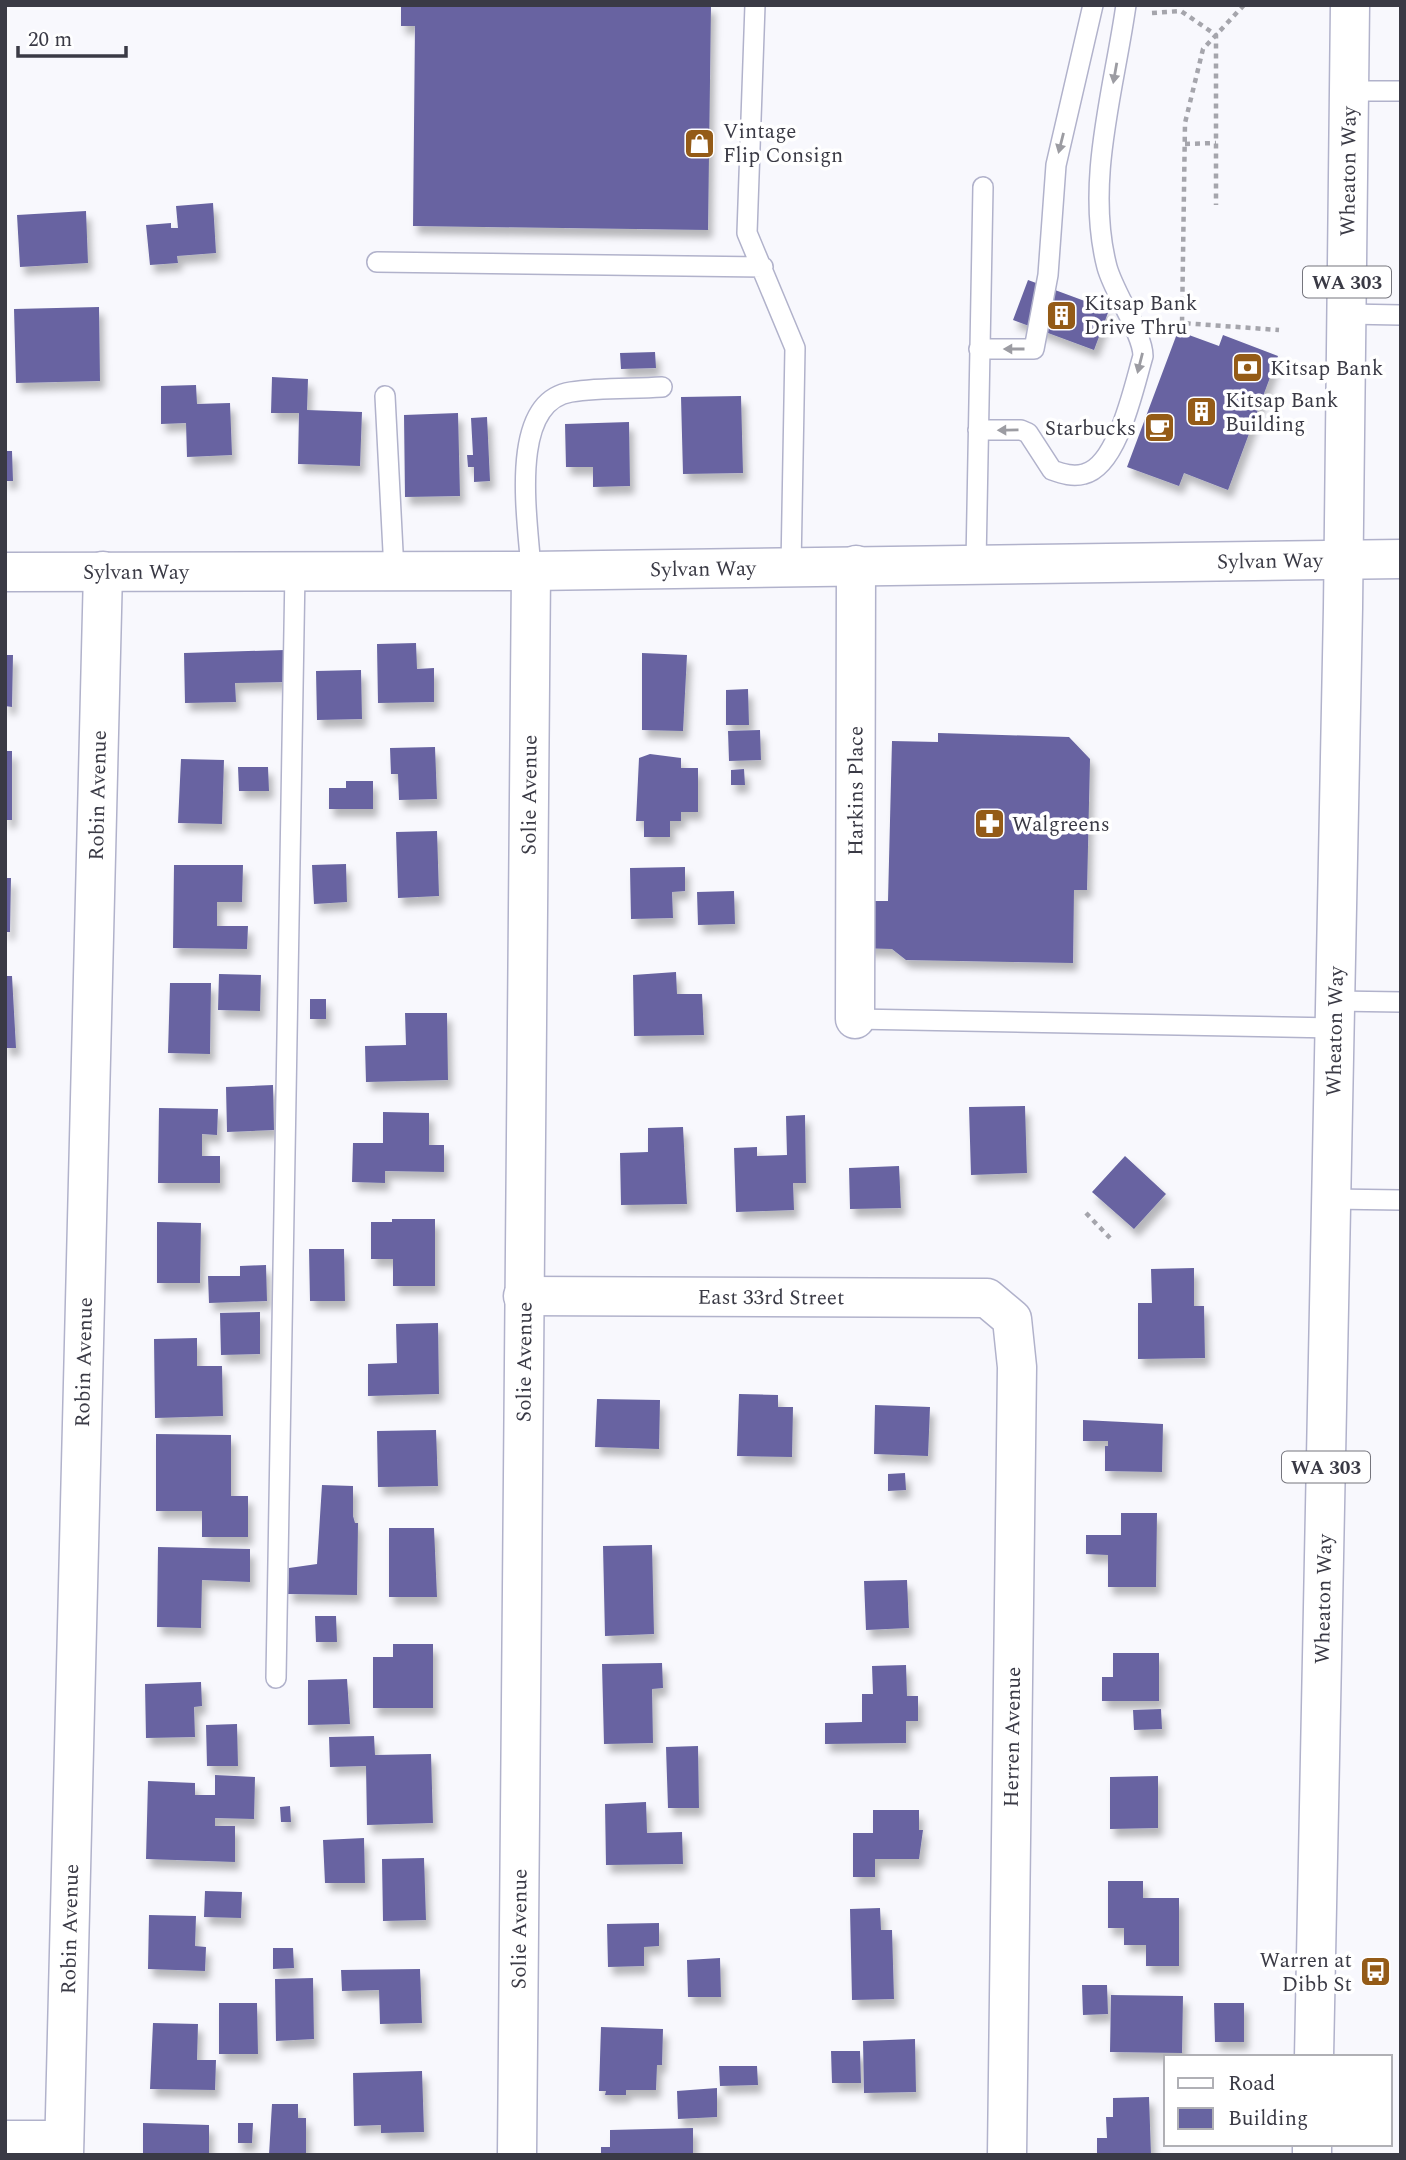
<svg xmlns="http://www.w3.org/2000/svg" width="1406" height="2160" font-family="Spectral,serif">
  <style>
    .building { fill: #6764a1; filter: url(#shadow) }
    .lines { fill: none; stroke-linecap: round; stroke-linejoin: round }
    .service-casing { stroke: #b1b2cb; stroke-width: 22 }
    .minor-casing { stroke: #b1b2cb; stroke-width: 41 }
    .secondary-casing { stroke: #b1b2cb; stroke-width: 41 }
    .primary-casing { stroke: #b1b2cb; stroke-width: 41 }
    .path { stroke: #a5a5ac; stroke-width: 4.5; stroke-dasharray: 5 5; stroke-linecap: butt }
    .service { stroke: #fff; stroke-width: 19 }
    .minor { stroke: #fff; stroke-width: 38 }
    .secondary { stroke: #fff; stroke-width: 38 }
    .primary { stroke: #fff; stroke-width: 38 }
    .oneway { fill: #9c9ca2 }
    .labels { text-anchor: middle; stroke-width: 7; stroke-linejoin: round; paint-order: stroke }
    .shield { fill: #fff; stroke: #75757d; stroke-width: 2 }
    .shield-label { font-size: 19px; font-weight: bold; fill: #3a3a45 }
    .poi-label { font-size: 21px; fill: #3a3a45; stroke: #fff; text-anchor: start }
    .street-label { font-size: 21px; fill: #3a3a45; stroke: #fff }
  </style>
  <defs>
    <filter id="shadow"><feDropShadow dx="4.5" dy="8" stdDeviation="3.5" flood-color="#0004"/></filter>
  </defs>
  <rect width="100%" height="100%" fill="#f8f8fd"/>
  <path class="building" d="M401 5H711L708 230 413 226 415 26H401Z
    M213 203 216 253 177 256 178 263 150 265 146 225 171 223V228H178L176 206Z
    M86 211 88 263 20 267 17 215Z
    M1028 280 1109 310 1094 350 1013 320Z
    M99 307 100 381 16 383 14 309Z
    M1178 331 1219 346 1223 335 1278 356 1228 490 1184 473 1179 486 1127 467Z
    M655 352 656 368 621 369 620 353Z
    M272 377 308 379 307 410 362 412 360 466 298 464 299 413H271Z
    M196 385 197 404 230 403 232 455 187 457 186 423 161 424V386Z
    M741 396 743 473 683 474 681 397Z
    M458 413 460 496 405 497 404 415Z
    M487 417 490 481 474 482V467H468L467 455H473L471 418Z
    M629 422 630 486 593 487V467H566L565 424Z
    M5 451H12L13 481H5Z
    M416 643 417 669 434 668V702L378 703 377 644Z
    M285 650 286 682 235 683 236 702 185 703 184 653Z
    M642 653 687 655 683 731 642 730Z
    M5 655H13L12 707 5 706Z
    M361 670 362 719 317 720 316 671Z
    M748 689 749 725H726V690Z
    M760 730 761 760 729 761 728 731Z
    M938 733 1069 737 1090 759 1087 890H1074L1073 963 906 960 892 949 858 948 859 901H888L892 741 938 742Z
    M435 747 437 799 399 800 398 774H391L390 748Z
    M5 751H12V820H5Z
    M650 754 681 758V768H698V812H681V821H670V837H644V821H636L639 758Z
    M181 759 224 760 222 824 178 823Z
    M238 767H268L269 791H239Z
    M744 769 745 785H731V770Z
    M346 781H373V809H329V788H346Z
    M437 831 439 896 398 898 396 832Z
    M346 864 347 902 314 904 312 865Z
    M174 865H243L242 902H217V926H248L247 949 173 948Z
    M685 867V891L672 892 673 918 631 919 630 868Z
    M5 878H11L10 932H5Z
    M734 891 735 924 698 925 697 892Z
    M676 972 677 994H702L704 1035 634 1036 633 975Z
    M219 974 261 975 260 1011 218 1010Z
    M5 976H12L16 1048H5Z
    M170 983H211L210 1054 168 1053Z
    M310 999H326V1019H310Z
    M405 1013H447L448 1080 366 1082 365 1046 406 1045Z
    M273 1085 274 1130 227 1132 226 1087Z
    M1025 1106 1027 1173 971 1175 969 1107Z
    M159 1108 218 1109 217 1135 202 1134V1156H220V1183H158Z
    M383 1112 429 1113V1145H444V1172L385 1171V1183L352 1182 353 1143H383Z
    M805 1115 806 1183H793L794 1210 736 1212 734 1148 757 1147V1156L787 1155 786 1116Z
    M683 1127 687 1204 621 1205 620 1153 648 1152V1128Z
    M1125 1156 1166 1194 1134 1229 1092 1192Z
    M899 1166 901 1208 850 1209 849 1168Z
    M392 1219H435V1286H393V1259H371V1222H392Z
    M157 1222 201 1223 200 1283H157Z
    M309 1249H344L345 1301H310Z
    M266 1265 267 1301 209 1303 208 1276H240V1266Z
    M1194 1268V1306H1204L1205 1358 1138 1359V1303H1152L1151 1269Z
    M260 1312V1354L221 1355 220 1313Z
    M438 1323 439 1394 368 1396V1364L397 1363 396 1324Z
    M197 1338V1366H222L223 1416 155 1418 154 1339Z
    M739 1394 778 1395V1407H793L792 1457 737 1456Z
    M597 1399 660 1400 659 1449 595 1447Z
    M875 1405 930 1407 928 1456 874 1454Z
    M1083 1420 1163 1424 1162 1472 1105 1471V1446H1108V1441H1083Z
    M436 1430 438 1486 378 1487 377 1431Z
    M156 1434 231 1435V1496H248V1537H202V1511H156Z
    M905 1473 906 1490 888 1491V1474Z
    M322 1485 353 1486V1516L355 1523H358L357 1595 288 1594 289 1568 317 1564Z
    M1121 1513H1157L1156 1587H1108V1555L1086 1554V1535H1121Z
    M389 1528H434L437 1597H389Z
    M652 1545 654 1634 605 1636 603 1546Z
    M158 1547 250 1549V1582L202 1580 201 1628 157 1627Z
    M907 1580 909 1628 866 1630 864 1581Z
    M315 1616H336L337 1642H316Z
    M393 1644H433V1708H373V1657H393Z
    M1113 1653H1159V1701H1102V1677H1113Z
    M662 1663 663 1688 652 1689 653 1743 604 1744 602 1664Z
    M906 1665 907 1696H918V1721H906V1743L825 1744V1723L862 1722V1694H873L872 1666Z
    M347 1679 350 1724 308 1725V1680Z
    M201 1682 202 1706 194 1707 195 1737 146 1738 145 1684Z
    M1161 1709 1162 1729 1134 1730 1133 1710Z
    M237 1724 238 1766H207L206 1725Z
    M374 1736 375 1755 431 1754 433 1823 367 1825 366 1766 330 1767 329 1737Z
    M698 1746 699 1808H668L666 1747Z
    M215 1775 255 1777 254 1819 215 1818V1826H235V1862L146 1859 148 1781 195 1783V1795H215Z
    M1158 1776V1828L1110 1829V1777Z
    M646 1802 647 1833 682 1832 683 1864 606 1865 605 1804Z
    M290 1806 291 1822H281L280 1807Z
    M873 1810H919V1830H923L919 1859H875V1877H853V1833H873Z
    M364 1838 365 1883H325L323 1840Z
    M424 1858 426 1920 383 1921 382 1859Z
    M1108 1881H1143V1898H1179V1966H1146V1945H1124V1928H1108Z
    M205 1891 242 1892 241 1918 204 1917Z
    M880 1908 881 1930H892L894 1999 852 2000 850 1909Z
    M149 1915 196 1916 195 1946 206 1947 205 1971 148 1969Z
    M659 1923V1946L644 1947V1966L608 1967 607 1924Z
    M273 1948H293L294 1968 273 1969Z
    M720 1958 721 1997H688L687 1960Z
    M420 1969 422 2023 380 2024 379 1990 342 1991 341 1970Z
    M313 1978 314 2039 276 2041 275 1979Z
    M1082 1985H1107L1108 2014 1083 2015Z
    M1111 1995 1183 1996 1182 2053 1110 2052Z
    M219 2003H257L258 2054H219Z
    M1214 2003H1244V2042H1215Z
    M153 2023 198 2024 197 2060H216L215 2090 150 2089Z
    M601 2027 663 2029 662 2065H657L656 2090H626V2095H605L606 2091H599Z
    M915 2039 916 2092 864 2093 863 2041Z
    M831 2051H860L861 2083H832Z
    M719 2066H757L758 2085 720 2086Z
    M422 2071 424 2132 381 2133V2125L354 2126 353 2073Z
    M717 2088V2117L678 2119 677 2091Z
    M1149 2097 1151 2155H1097V2138H1107L1106 2117H1113V2098Z
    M272 2104H298V2118H306V2155H269Z
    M143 2123 209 2125V2155H143Z
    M238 2123H253L252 2143H238Z
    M693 2128V2155H601V2147H610V2130Z"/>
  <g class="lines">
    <defs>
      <path id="service" d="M755 5 747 233 795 348 791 567
        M1349 91H1401
        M377 262 763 267
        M1347 314 1401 315
        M979 349H1034L1048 275 1056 165 1093 5
        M385 396 394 571
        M978 430H1021L1028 433 1052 470C1063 474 1073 477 1084 474 1118 466 1134 386 1143 356 1143 334 1114 293 1107 267 1085 182 1114 90 1126 5
        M976 563 983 187
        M531 571C529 526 506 402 571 392 600 387 633 389 662 387
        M1335 1001 1401 1002
        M855 1019 1334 1028
        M1331 1199 1401 1200
        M276 1678 295 571"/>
      <g id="minor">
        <path id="s1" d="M855 1019 856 565"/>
        <path id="s2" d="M523 1296 987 1298 1012 1319 1017 1367 1007 2155"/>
        <path d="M5 2140H64"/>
        <path id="s3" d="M64 2155 103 571"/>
        <path id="s4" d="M517 2155 531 571"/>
      </g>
      <g id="secondary">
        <path id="s5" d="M5 572 531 571 1401 559"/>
      </g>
      <g id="primary">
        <path id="s6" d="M1314 2057 1343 608 1350 5"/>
        <path d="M1312 2155V2144"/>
      </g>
    </defs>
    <use href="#service" class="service-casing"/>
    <use href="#minor" class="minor-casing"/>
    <use href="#secondary" class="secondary-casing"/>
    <use href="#primary" class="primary-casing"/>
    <path class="path" d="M1244 5 1203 49 1185 123 1182 323 1279 330
      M1152 13 1181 11 1216 35V205
      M1185 144 1216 143
      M1086 1213 1110 1238"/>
    <use href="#service" class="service"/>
    <use href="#minor" class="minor"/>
    <use href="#secondary" class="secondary"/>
    <use href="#primary" class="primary"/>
  </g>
  <defs><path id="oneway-solid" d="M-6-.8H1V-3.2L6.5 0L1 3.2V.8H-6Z" transform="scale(1.75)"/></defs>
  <g class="oneway">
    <use href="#oneway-solid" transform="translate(1115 73) rotate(100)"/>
    <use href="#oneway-solid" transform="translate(1061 143) rotate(104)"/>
    <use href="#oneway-solid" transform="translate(1014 349) rotate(180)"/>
    <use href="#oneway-solid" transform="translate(1140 363) rotate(104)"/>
    <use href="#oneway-solid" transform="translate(1008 430) rotate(179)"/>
  </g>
  <defs>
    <symbol id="shop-square" viewBox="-11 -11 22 22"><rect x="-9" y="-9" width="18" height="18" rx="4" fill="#945b17" stroke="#fff"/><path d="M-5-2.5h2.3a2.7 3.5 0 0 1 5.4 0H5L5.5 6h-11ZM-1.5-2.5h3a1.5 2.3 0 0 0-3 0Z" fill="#fff"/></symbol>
    <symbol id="building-square" viewBox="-11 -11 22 22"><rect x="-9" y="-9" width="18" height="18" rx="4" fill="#945b17" stroke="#fff"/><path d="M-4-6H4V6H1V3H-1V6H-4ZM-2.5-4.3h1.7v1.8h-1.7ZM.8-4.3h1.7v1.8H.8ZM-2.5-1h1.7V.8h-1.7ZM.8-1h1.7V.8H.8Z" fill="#fff"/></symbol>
    <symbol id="bank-square" viewBox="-11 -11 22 22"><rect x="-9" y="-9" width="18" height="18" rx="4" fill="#945b17" stroke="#fff"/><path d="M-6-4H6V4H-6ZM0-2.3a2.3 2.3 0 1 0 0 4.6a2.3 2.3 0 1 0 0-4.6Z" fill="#fff"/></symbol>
    <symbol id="cafe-square" viewBox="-11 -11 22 22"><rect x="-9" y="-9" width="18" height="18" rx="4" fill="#945b17" stroke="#fff"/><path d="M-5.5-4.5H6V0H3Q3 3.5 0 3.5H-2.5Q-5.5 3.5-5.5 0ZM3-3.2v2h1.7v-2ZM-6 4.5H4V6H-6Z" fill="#fff"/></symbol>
    <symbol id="pharmacy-square" viewBox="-11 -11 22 22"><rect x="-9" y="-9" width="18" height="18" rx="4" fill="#945b17" stroke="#fff"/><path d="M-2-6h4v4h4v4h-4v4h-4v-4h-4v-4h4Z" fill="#fff"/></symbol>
    <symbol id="bus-square" viewBox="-11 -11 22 22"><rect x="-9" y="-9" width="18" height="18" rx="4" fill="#945b17" stroke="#fff"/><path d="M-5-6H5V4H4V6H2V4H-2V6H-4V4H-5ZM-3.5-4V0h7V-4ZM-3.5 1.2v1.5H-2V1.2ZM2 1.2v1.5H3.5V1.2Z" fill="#fff"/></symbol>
  </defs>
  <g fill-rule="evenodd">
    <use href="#shop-square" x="682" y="126" width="35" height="35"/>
    <use href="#building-square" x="1044" y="298" width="35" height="35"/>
    <use href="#bank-square" x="1230" y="350" width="35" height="35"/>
    <use href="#building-square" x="1184" y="394" width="35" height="35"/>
    <use href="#cafe-square" x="1142" y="410" width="35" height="35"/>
    <use href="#pharmacy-square" x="972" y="806" width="35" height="35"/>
    <use href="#bus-square" x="1358" y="1954" width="35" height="35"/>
  </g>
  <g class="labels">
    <g class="shield">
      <rect x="1303" y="266.5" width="88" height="31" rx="5"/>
      <rect x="1282" y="1451.5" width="88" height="31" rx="5"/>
    </g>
    <g class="shield-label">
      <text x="1347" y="289">WA 303</text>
      <text x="1326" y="1474">WA 303</text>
    </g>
    <g class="poi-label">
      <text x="723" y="138">Vintage<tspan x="723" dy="24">Flip Consign</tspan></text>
      <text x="1084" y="310">Kitsap Bank<tspan x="1084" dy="24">Drive Thru</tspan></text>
      <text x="1270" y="375">Kitsap Bank</text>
      <text x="1225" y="407">Kitsap Bank<tspan x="1225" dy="24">Building</tspan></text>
      <text x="1136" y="435" text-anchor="end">Starbucks</text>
      <text x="1012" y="831">Walgreens</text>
      <text x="1352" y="1967" text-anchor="end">Warren at<tspan x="1352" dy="24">Dibb St</tspan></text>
    </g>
    <g class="street-label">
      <text dy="7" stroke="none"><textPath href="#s6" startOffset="1886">Wheaton Way</textPath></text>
      <text dy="7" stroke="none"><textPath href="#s5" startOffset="1265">Sylvan Way</textPath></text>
      <text dy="7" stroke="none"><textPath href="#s5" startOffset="698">Sylvan Way</textPath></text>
      <text dy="7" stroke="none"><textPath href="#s5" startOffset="131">Sylvan Way</textPath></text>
      <text dy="7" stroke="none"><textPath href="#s1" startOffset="228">Harkins Place</textPath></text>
      <text dy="7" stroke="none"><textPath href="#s3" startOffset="1360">Robin Avenue</textPath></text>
      <text dy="7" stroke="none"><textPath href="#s4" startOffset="1360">Solie Avenue</textPath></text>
      <text dy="7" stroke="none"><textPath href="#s6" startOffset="1026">Wheaton Way</textPath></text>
      <text dy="7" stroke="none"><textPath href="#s2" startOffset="248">East 33rd Street</textPath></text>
      <text dy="7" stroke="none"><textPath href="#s3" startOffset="793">Robin Avenue</textPath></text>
      <text dy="7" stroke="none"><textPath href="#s4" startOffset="793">Solie Avenue</textPath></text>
      <text dy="7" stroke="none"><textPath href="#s6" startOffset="458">Wheaton Way</textPath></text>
      <text transform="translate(1012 1737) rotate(-89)" y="7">Herren Avenue</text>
      <text dy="7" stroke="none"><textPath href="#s3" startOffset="226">Robin Avenue</textPath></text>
      <text dy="7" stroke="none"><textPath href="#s4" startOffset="226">Solie Avenue</textPath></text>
    </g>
  </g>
  <rect width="1406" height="2160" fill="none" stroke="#3a3a45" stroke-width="14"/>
  <rect x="1164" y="2055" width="228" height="91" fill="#ffffff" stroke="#b0b0b5" stroke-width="2"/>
  <rect x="1178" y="2078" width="35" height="10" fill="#ffffff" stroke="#b0b0b5" stroke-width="2"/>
  <text x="1228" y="2090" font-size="21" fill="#3a3a45">Road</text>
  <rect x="1178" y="2108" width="35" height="21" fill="#6764a1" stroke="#b0b0b5" stroke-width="2"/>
  <text x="1228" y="2125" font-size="21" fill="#3a3a45">Building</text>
  <path d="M18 46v10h108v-10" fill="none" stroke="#3a3a45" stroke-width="3.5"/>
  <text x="28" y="46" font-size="21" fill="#3a3a45" stroke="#ffffff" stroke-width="5" paint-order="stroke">20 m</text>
</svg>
